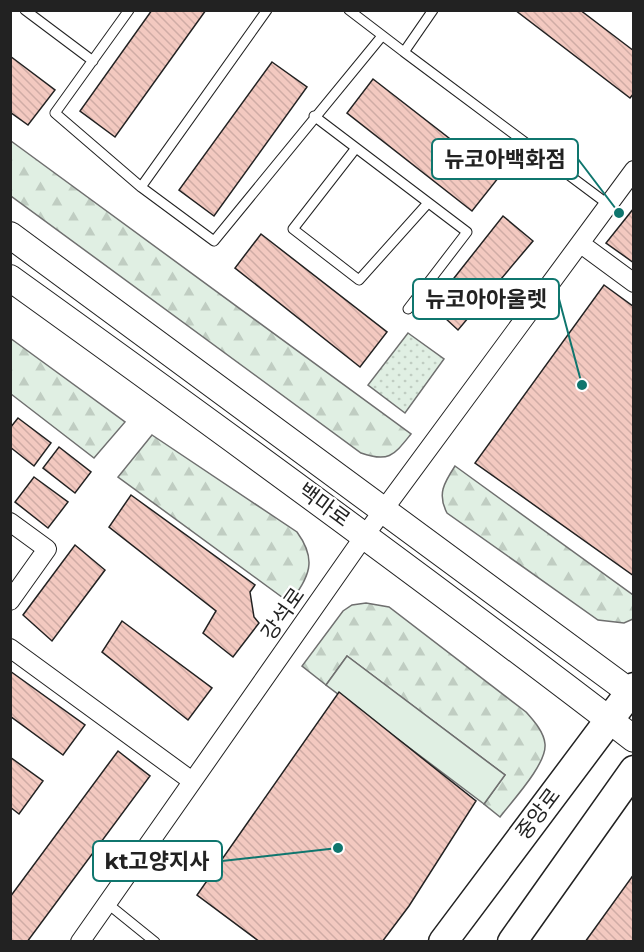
<svg xmlns="http://www.w3.org/2000/svg" width="644" height="952" font-family="Montserrat,'Noto Sans KR',sans-serif">
  <style>
    .grass { fill: url(#grass-dots); stroke: #6f6f6f; stroke-width: 1.5 }
    .forest { fill: url(#forest-firs); stroke: #6f6f6f; stroke-width: 1.5 }
    .garden { fill: #e0efe3; stroke: #6f6f6f; stroke-width: 1.5 }
    .building { fill: url(#building-back-hatch); stroke: #222; stroke-width: 1.5 }
    .lines { fill: none; stroke-linecap: round; stroke-linejoin: round }
    .service-casing { stroke: #222; stroke-width: 11 }
    .minor-casing { stroke: #222; stroke-width: 20 }
    .secondary-casing { stroke: #222; stroke-width: 28 }
    .primary-casing { stroke: #222; stroke-width: 31 }
    .service { stroke: #fff; stroke-width: 9 }
    .minor { stroke: #fff; stroke-width: 18 }
    .secondary { stroke: #fff; stroke-width: 26 }
    .primary { stroke: #fff; stroke-width: 28 }
    .labels { text-anchor: middle; stroke-width: 4.5; stroke-linejoin: round; paint-order: stroke }
    .street-label { font-size: 21px; fill: #222; stroke: #fff }
    .leader { fill: none; stroke: #0f766e; stroke-width: 2 }
    .callout-dot { fill: #0f766e; stroke: #fff; stroke-width: 2 }
    .callout { fill: #fff; stroke: #0f766e; stroke-width: 2 }
    .callout-label { font-size: 22px; text-anchor: middle; font-weight: bold; fill: #222 }
  </style>
  <defs>
    <pattern id="grass-dots" width="8" height="8" patternUnits="userSpaceOnUse" patternTransform="scale(1.5)"><rect width="8" height="8" fill="#e0efe3"/><path d="M2 2h.1M6 6h.1" fill="none" stroke="#c0cdc2" stroke-width="1.8" stroke-linecap="round"/></pattern>
    <pattern id="forest-firs" width="22" height="20" patternUnits="userSpaceOnUse" patternTransform="scale(1.5)"><rect width="22" height="20" fill="#e0efe3"/><path d="M5 1l3.5 6h-7zM16 11l3.5 6h-7z" fill="#c0cdc2"/></pattern>
    <pattern id="building-back-hatch" width="6" height="6" patternUnits="userSpaceOnUse" patternTransform="scale(1.5)"><rect width="6" height="6" fill="#f3c9c0"/><path d="M-1 5l2 2M0 0l6 6M5-1l2 2" fill="none" stroke="#d0aca5"/></pattern>
  </defs>
  <rect width="100%" height="100%" fill="#fff"/>
  <path class="grass" d="M408 333 444 359 405 413 368 385Z"/>
  <path class="forest" d="M11 141 411 434C394 455 389 463 361 453L11 196Z
    M10 338 125 422 94 458 11 394Z
    M152 435 297 532C318 561 309 576 290 603L118 477Z
    M455 466 633 595V619L624 623 598 620 447 513C437 494 444 483 455 466Z
    M366 603 389 607 526 712C534 721 544 732 545 744 547 764 512 801 500 817L484 804 505 775 347 656 326 685 302 666 343 611 352 605Z"/>
  <path class="garden" d="M347 656 505 775 484 804 326 685Z"/>
  <path class="building" d="M152 10H206L115 137 80 111Z
    M515 10H580L634 51V93L630 98Z
    M10 56 55 90 28 125 10 112Z
    M272 62 307 87 214 216 179 190Z
    M373 79 499 177 472 211 347 113Z
    M634 208V263L606 243Z
    M503 216 533 241 458 330 432 306Z
    M261 234 387 332 360 367 235 268Z
    M604 285 634 307V576L475 463Z
    M18 418 51 443 34 466 10 447V428Z
    M59 447 91 472 75 493 43 468Z
    M34 477 68 502 48 528 15 502Z
    M131 495 255 585 250 592 254 617 259 623 233 657 203 633 216 611 109 527Z
    M75 545 105 570 52 641 23 615Z
    M122 621 212 688 188 720 102 652Z
    M10 671 85 725 63 755 10 716Z
    M339 692 476 801 409 906 382 942H260L197 895Z
    M118 751 150 776 27 942H10V897Z
    M10 757 43 781 19 814 10 807Z
    M634 874V942H585Z"/>
  <g class="lines">
    <defs>
      <path id="service" d="M25 10 93 61
        M129 10 55 113 141 187 214 241 382 36
        M349 10 404 52
        M433 10 404 52 609 205
        M314 116 467 232 408 309
        M356 148 293 229 359 280 428 203
        M141 187 267 10
        M108 904 155 942"/>
      <path id="minor" d="M581 244 634 283
        M10 522 47 549 10 601
        M10 648 192 781
        M80 942 365 535 634 170"/>
      <path id="secondary" d="M10 235 634 695
        M10 278C220 429 429 581 634 739"/>
      <path id="primary" d="M443 942 634 687
        M512 942 634 770"/>
    </defs>
    <use href="#service" class="service-casing"/>
    <use href="#minor" class="minor-casing"/>
    <use href="#secondary" class="secondary-casing"/>
    <use href="#primary" class="primary-casing"/>
    <use href="#service" class="service"/>
    <use href="#minor" class="minor"/>
    <use href="#secondary" class="secondary"/>
    <use href="#primary" class="primary"/>
  </g>
  <g class="labels">
    <g class="street-label">
      <text transform="translate(324 505) rotate(36)" y="7">백마로</text>
      <text transform="translate(283 614) rotate(-55)" y="7">강석로</text>
      <text transform="translate(538 814) rotate(-53)" y="7">중앙로</text>
    </g>
  </g>
  <path class="leader" d="M619 213L578 159M582 385L559 299M338 848L222 861"/>
  <g class="callout-dot">
    <circle cx="619" cy="213" r="6"/>
    <circle cx="582" cy="385" r="6"/>
    <circle cx="338" cy="848" r="6"/>
  </g>
  <g class="callout">
    <rect x="432" y="139" width="146" height="40" rx="6"/>
    <rect x="413" y="279" width="146" height="40" rx="6"/>
    <rect x="93" y="841" width="129" height="40" rx="6"/>
  </g>
  <g class="callout-label">
    <text x="505" y="167">뉴코아백화점</text>
    <text x="486" y="307">뉴코아아울렛</text>
    <text x="157" y="869">kt고양지사</text>
  </g>
  <rect width="644" height="952" fill="none" stroke="#222222" stroke-width="24"/>
</svg>
